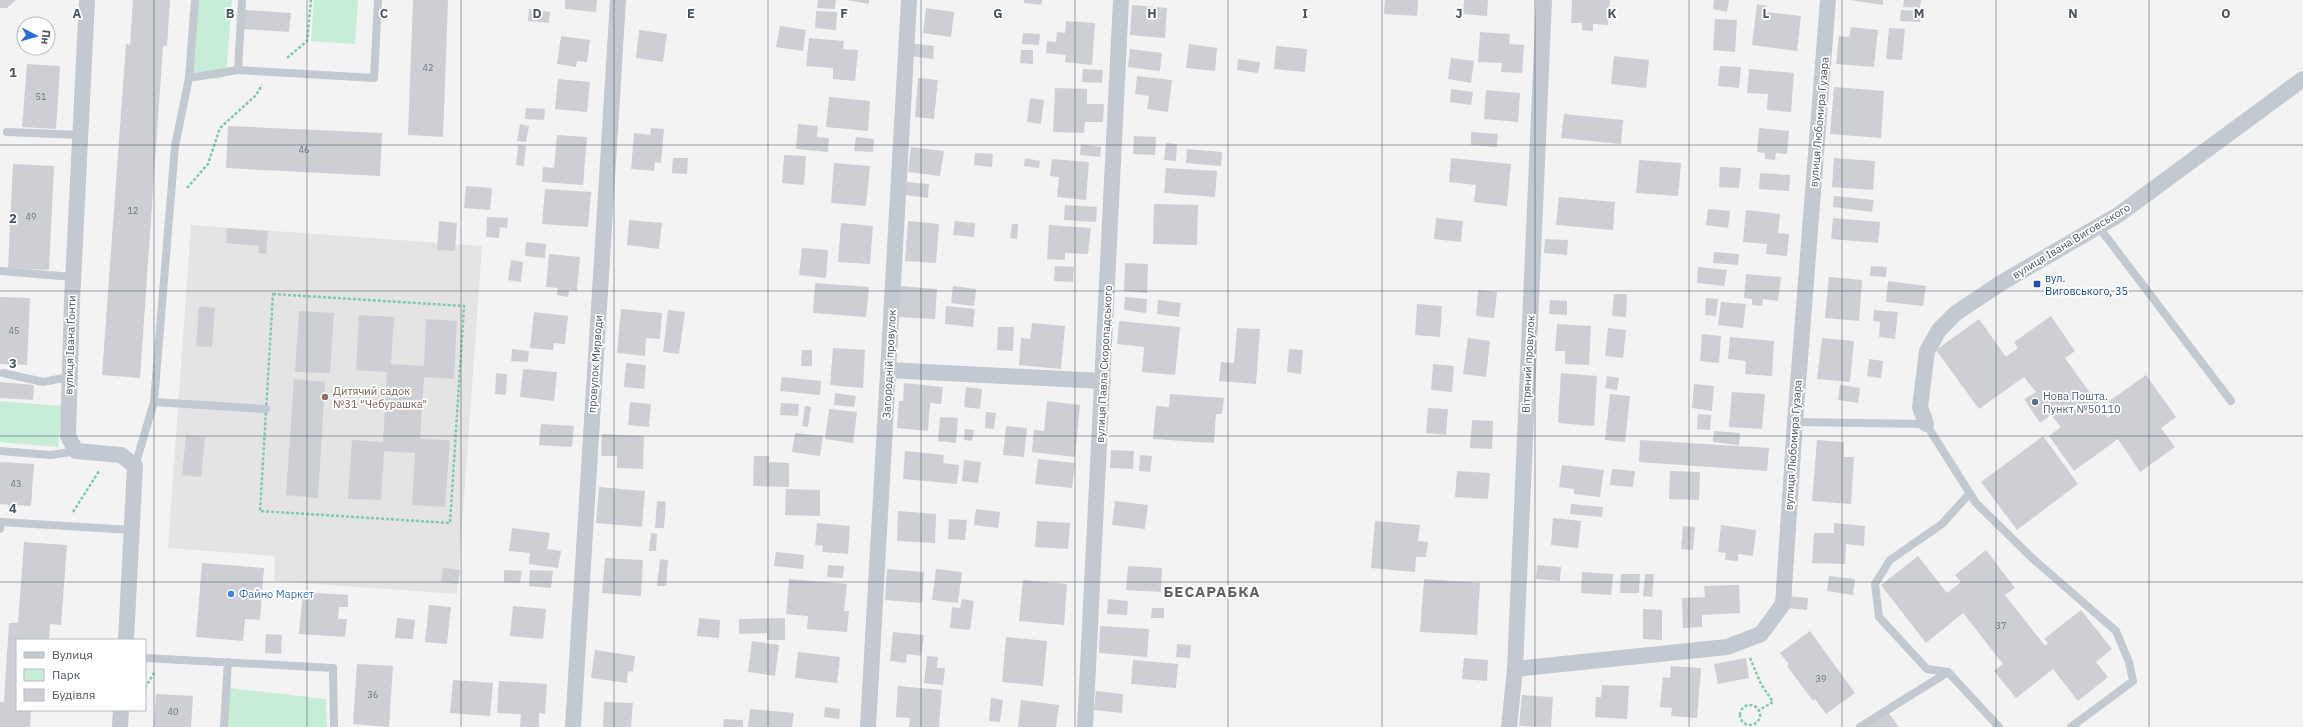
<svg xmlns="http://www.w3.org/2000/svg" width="2303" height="727" font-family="'IBM Plex Sans',sans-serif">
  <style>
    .education { fill: #e5e4e4 }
    .green { fill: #c6edd7 }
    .building { fill: #cdcfd4 }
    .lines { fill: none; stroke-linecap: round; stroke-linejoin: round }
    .path { stroke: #80c9a9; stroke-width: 2.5; stroke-dasharray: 3 2; stroke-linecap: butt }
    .lane { stroke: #c2c9d0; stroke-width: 8 }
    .street { stroke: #c2c9d0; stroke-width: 16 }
    .grid { fill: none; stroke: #4b555f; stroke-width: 1; stroke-opacity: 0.55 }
    .transit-dot { fill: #1a4fb4; stroke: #fff; stroke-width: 1.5 }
    .education-dot { fill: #8d6e63; stroke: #fff; stroke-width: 1.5 }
    .service-dot { fill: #5c6f8a; stroke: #fff; stroke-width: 1.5 }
    .shop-dot { fill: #3f7fe0; stroke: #fff; stroke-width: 1.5 }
    .labels { text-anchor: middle; stroke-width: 3.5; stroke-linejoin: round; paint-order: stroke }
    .number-label { font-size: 9px; fill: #6c747c }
    .street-label { font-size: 11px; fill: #4b555f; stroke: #fff }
    .transit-label { font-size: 11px; fill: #164399; stroke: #fff; text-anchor: start }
    .education-label { font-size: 11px; fill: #785e54; stroke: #fff; text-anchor: start }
    .service-label { font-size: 11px; fill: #4e5e75; stroke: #fff; text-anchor: start }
    .shop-label { font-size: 11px; fill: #366cbe; stroke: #fff; text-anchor: start }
    .district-label { font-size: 15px; font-weight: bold; letter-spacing: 1px; fill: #5f6267; stroke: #fff }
    .grid-label { font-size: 13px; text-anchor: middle; font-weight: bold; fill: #4b555f; stroke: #fff; stroke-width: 3.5; stroke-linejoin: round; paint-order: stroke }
  </style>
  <rect width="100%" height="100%" fill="#f4f3f3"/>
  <path class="education" d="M191 225 482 246 457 594 274 581 275 556 168 548Z"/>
  <path class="green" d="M197 0H232L226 76 218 79 192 75Z
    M314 0H358L355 44 311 41Z
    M0 401 62 406 58 447 0 442Z
    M230 688 326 699 327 727H227Z"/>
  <path class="building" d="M0 0H16L7 8H0Z
    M133 0H170L167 46H163L140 378 102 375 126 44 130 45Z
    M413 0H448L443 137 408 135Z
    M565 0H597L596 12 565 9Z
    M818 0H836L835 9 817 8Z
    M847 0H869V4Z
    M1024 0H1042L1041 5 1024 3Z
    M1385 0H1418L1417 16 1384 14Z
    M1464 0H1488L1487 16 1463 14Z
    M1572 0H1610L1608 25 1593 24V31L1582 30V23H1571Z
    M1714 0H1729L1727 12 1713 9Z
    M1850 0H1883V5Z
    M1904 0H1921L1920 8 1903 7Z
    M1757 4 1767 6 1766 12 1801 16 1797 51 1752 45Z
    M1132 5 1167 8 1165 38 1130 35Z
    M926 8 954 12 951 37 923 33Z
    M529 9 550 12 549 23 528 21Z
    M245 10 291 13 289 32 243 29Z
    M1901 10 1921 11 1920 22 1900 21Z
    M816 11 837 12 836 30 815 28Z
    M1715 19 1737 20 1735 52 1713 50Z
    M1066 21 1095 23 1092 65 1065 62 1066 55 1046 53 1047 41 1056 42 1057 32 1065 33Z
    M780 26 806 30 803 51 776 47Z
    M1851 27 1878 30 1874 67 1836 64 1839 36 1849 37Z
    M1889 28 1905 29 1902 60 1886 59Z
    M639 30 667 34 663 62 636 58Z
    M1480 32 1510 34 1509 44 1524 45 1522 73 1501 72 1502 63 1478 62Z
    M1023 33 1040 34 1039 45 1022 44Z
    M561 36 590 40 587 62 577 61 576 67 557 64Z
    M809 38 844 41 843 49 858 50 855 81 833 79V68L806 66Z
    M910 43 934 46 933 59 909 56Z
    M1189 44 1217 48 1215 71 1186 68Z
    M1276 46 1307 49 1305 72 1274 69Z
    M1130 49 1162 53 1160 71 1128 67Z
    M1021 50H1033V64L1020 63Z
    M1614 56 1649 60 1646 88 1611 84Z
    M1451 58 1474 61 1471 83 1448 79Z
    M1238 59 1260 62 1258 73 1237 70Z
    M27 64 60 66 56 129 22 127Z
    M1720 66 1741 67 1739 88 1718 86Z
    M1083 69 1103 70 1102 83 1082 82Z
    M1749 69 1794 73 1791 112 1767 110 1768 94 1747 93Z
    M1137 76 1172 80 1168 112 1147 109 1149 96 1135 94Z
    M918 78 938 80 934 119 915 117Z
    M558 79 590 82 587 112 555 109Z
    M1834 87 1884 91 1881 138 1830 134Z
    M1055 88 1087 89V104H1104L1103 122H1085L1084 133 1053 132Z
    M1451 89 1473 92 1471 105 1450 102Z
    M1486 90 1520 93 1518 122 1484 119Z
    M829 97 870 101 868 131 826 127Z
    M1030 98 1044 100 1041 124 1027 122Z
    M526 108 545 109 544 120 525 119Z
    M1564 114 1623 120 1621 144 1561 138Z
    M520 124 529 126 526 142 517 141Z
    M798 124 818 126 817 137 829 138 828 152 796 149Z
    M228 126 382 133 380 176 226 168Z
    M651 128 664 129 661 163 655 162 654 171 631 169 634 133 650 135Z
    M1759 128 1789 131 1787 154 1776 153 1775 160 1765 159V153L1757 152Z
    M1471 132 1498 134 1497 147 1471 145Z
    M557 135 587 137 583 185 542 182 543 167 554 168Z
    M1134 136 1156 137 1155 155 1133 154Z
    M856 137 874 139 873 152 854 151Z
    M1166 143 1177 144 1176 161 1164 160Z
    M1081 144 1101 147 1100 157 1080 155Z
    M518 145 526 146 524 166 516 165Z
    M911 147 944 151 940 176 908 172Z
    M1187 149 1222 152 1221 166 1186 163Z
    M975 153 993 154 992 167 974 165Z
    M784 155 806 156 804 185 782 183Z
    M673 158H688L687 174 672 173Z
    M1025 158 1040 161 1039 168 1024 166Z
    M1451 158 1511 164 1507 206 1474 202 1476 185 1449 182Z
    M1834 158 1875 161 1873 190 1832 187Z
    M1052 159 1089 162 1086 200 1057 197 1059 177 1050 176Z
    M1639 160 1681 163 1678 196 1636 193Z
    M834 163 870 166 866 206 831 203Z
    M13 164 54 166 49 270 8 268Z
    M1720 167 1741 168 1739 188 1719 187Z
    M1166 168 1217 171 1215 197 1164 193Z
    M1760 173 1790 175 1789 191 1759 189Z
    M907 182 929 184 928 198 905 195Z
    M466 186 492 188 490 210 464 208Z
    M545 189 591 192 588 227 542 224Z
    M1834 196 1874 200 1872 212 1833 207Z
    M1559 197 1615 202 1613 230 1556 225Z
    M1154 204 1198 205 1197 245 1153 244Z
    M1065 205 1097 207 1096 222 1064 220Z
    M1708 209 1730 211 1728 228 1706 225Z
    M1746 210 1780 214 1778 233 1789 234 1787 256 1766 254 1767 244 1743 242Z
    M487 217 508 218 507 228 500 227 499 238 486 237Z
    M1436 218 1463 221 1461 242 1434 239Z
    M1833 218 1880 222 1878 243 1831 239Z
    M629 220 662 223 659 249 627 245Z
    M439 221 457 223 455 251 437 250Z
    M908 221 939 224 936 263 905 261Z
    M955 221 975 223 974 237 953 235Z
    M841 223 873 226 870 264 838 262Z
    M1012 224H1018L1017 239 1010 238Z
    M1049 225 1091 228 1088 254 1065 253V260L1047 259Z
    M227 228 268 231 266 254 258 253 259 246 226 243Z
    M1545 239 1568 240 1567 255 1544 253Z
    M526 242 546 244 545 258 525 256Z
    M802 248 828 250 826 278 799 275Z
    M1714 252 1739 254 1738 265 1713 263Z
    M549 254 580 257 577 291 569 290 568 297 557 295 558 288 546 287Z
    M511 260 523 262 521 282 508 280Z
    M1125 263 1148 264 1147 293 1124 291Z
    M1055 266 1074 267 1073 282 1054 281Z
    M1871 266 1887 267 1886 277 1870 276Z
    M1698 267 1727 270 1724 286 1697 283Z
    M1746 274 1781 277 1778 301 1763 299 1762 306 1752 305V299L1744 298Z
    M1829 277 1862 280 1859 321 1825 318Z
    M1888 281 1926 286 1923 306 1886 302Z
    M815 283 869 287 866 317 813 313Z
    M900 286 937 289 935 319 897 317Z
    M953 286 976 289 974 306 951 303Z
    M1478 290 1497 292 1494 318 1476 316Z
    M1614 294H1627L1626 317 1612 316Z
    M0 297 30 298 27 365 0 364Z
    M1125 297 1147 299 1146 313 1124 310Z
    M1706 298 1718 299 1716 316 1705 315Z
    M1158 300 1181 303 1179 317 1157 314Z
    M1550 300 1567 301V315L1549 314Z
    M1721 302 1746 304 1743 328 1718 325Z
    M1417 304 1442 306 1440 337 1415 335Z
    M199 306 215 308 212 347 196 346Z
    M946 306 975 309 973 327 945 324Z
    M621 309 662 313 660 339 646 338 645 356 617 353Z
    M668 310 685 312 679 354 663 352Z
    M1874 310 1898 312 1895 339 1879 337 1880 322 1873 321Z
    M299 311 334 313 330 373 295 372Z
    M534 312 568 316 565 344 554 343 553 350 530 348Z
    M359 315 394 317 391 364 424 366 426 319 457 321 454 379 424 377 420 439 450 440 445 507 412 505 415 453 384 451 381 500 348 499 352 440 383 442 387 372 356 370Z
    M2051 316 2075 351 2065 358 2108 418 2116 412 2108 402 2146 375 2176 417 2161 428 2175 447 2140 472 2118 439 2074 471 2049 436 2061 427 2051 415 2040 423 2024 399 2036 392 2024 377 1979 409 1936 350 1979 319 2006 357 2018 348 2014 342Z
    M1119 321 1180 327 1175 375 1142 372 1144 347 1117 344Z
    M1032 323 1065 326 1061 369 1019 365 1021 338 1030 339Z
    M1557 324 1591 326 1589 365 1565 364V351H1555Z
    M998 327H1014L1013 351 997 350Z
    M1237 328 1260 329 1256 384 1219 381 1221 362 1234 363Z
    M1608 328 1626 330 1623 358 1605 356Z
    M1702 334 1721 336 1719 363 1700 361Z
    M1730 337 1774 341 1772 376 1745 374 1746 361 1728 359Z
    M1468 338 1490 341 1486 377 1463 374Z
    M1822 338 1854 341 1850 382 1817 379Z
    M833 348 865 350 863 388 830 385Z
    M512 349 529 351 528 362 511 361Z
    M1289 349 1303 350 1301 374 1287 372Z
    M802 350H812V366H801Z
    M1869 359 1883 361 1881 378 1867 376Z
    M626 363 646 365 644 389 624 387Z
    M1433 364 1454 366 1452 392 1431 390Z
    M523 369 557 372 554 401 520 397Z
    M496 373 507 374 506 395 495 394Z
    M1561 373 1597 376 1594 426 1558 423Z
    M1607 376 1619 378 1617 390 1605 388Z
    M782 377 821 381 820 395 780 391Z
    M294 379 325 382 318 498 286 495Z
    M0 382 34 385 33 400 0 398Z
    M904 383 943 387 941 404 930 403 928 431 897 428 899 401H903Z
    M1694 384 1714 386 1712 411 1692 408Z
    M1840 385 1860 388 1858 403 1838 400Z
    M966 387 982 389 980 409 964 407Z
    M1732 392 1765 394 1762 429 1729 427Z
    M835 393 856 396 854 407 834 405Z
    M1170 394 1224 398 1222 414H1216L1214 443 1153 439 1156 406 1169 407Z
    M1610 394 1630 396 1625 442 1605 440Z
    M1047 401 1080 405 1075 457 1032 452 1034 430 1044 431Z
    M630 402 651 404 649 427 628 425Z
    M781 403 799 404 798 416 780 415Z
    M805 406 811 407 808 427 802 426Z
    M1428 408 1448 409 1446 435 1426 433Z
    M829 409 857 412 853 443 825 439Z
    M986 412 996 413 994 429 985 428Z
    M1698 414 1711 415 1710 430 1697 429Z
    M940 417 958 418 956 443 938 441Z
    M1472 420 1493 421 1492 449 1470 448Z
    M541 424 574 426 572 447 539 445Z
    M1006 426 1027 428 1024 457 1003 455Z
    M965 429 974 430 972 441 964 440Z
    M1714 431 1740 433 1739 445 1713 442Z
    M795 433 823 436 820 456 792 452Z
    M602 434 644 436 643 469 617 468V456H601Z
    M186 435 205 437 201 477 182 475Z
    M2043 436 2078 484 2017 530 1981 482Z
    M1640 440 1769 448 1767 471 1639 462Z
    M1817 440 1844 442V457H1854L1851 504 1812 501Z
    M1111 450 1134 451 1133 469 1110 468Z
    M905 451 944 455 943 463 959 465 957 484 903 479Z
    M1140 455 1152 456 1150 472 1139 471Z
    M754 456H769V462L789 463V487L753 486Z
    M1038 459 1075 463 1072 488 1035 484Z
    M964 460 981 462 978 483 962 481Z
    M0 462 34 464 31 506 0 504Z
    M1562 465 1604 470 1600 497 1574 494V489L1559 487Z
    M1612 469 1635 471 1633 487 1610 485Z
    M1457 471 1490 473 1488 499 1455 497Z
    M1670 471 1700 472 1699 500 1669 499Z
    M599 487 645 491 642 527 596 523Z
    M786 489 820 490V516L785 515Z
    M657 501 666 502 664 528H655Z
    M1115 501 1148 505 1145 529 1112 525Z
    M1571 504 1603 507 1602 517 1570 514Z
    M976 509 1000 512 998 528 974 525Z
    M898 511 936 514 935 543 897 541Z
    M1553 518 1581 521 1578 548 1551 545Z
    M949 519 967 520 965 540 948 539Z
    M1037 521 1070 523 1068 549 1035 547Z
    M1375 521 1420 525 1418 541 1428 542 1426 557H1416L1415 572 1371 568Z
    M817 523 850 526 848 554 822 552 823 546 815 545Z
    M1834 523 1865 526 1864 546 1846 544 1845 564 1812 563 1814 533H1834Z
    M1721 525 1756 530 1753 556 1738 554V561L1725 560 1726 553 1718 552Z
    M1683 526 1695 527 1693 550 1681 549Z
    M512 528 550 533 547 549 561 551 558 568 529 564 530 553 509 551Z
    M651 533 657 534 656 551H649Z
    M24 542 67 545 61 625 50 624 49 640H17V710H31L30 727H0V702H4L9 623H18Z
    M1986 550 2015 588 2005 595 2045 646 2048 643 2044 639 2081 610 2112 649 2096 662 2108 677 2078 701 2053 669 2016 698 1994 671 2003 664 1963 613 1926 643 1881 585 1918 556 1947 593 1961 582 1955 575Z
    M776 552 804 555 803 569 774 566Z
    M605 558 643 560 641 596 602 593Z
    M660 559 668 560 666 586H657Z
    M202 563 264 568 260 620 245 619 243 641 196 637Z
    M828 565 844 566 843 578 827 577Z
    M1537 565 1561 567 1560 581 1536 579Z
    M1128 566 1162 568 1161 592 1126 590Z
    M443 568 460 570 458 584 441 582Z
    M887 569 924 572 922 603 885 600Z
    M936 569 962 572 958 603 932 600Z
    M504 570 522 571 520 583 504 582Z
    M530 570 553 571 551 588 529 586Z
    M1582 572 1613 574 1611 595 1581 593Z
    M1621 574H1640L1639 593H1620Z
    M1645 574H1654L1652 597 1643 596Z
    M1829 576 1855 579 1853 595 1827 591Z
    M789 579 847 584 844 611H849L847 632 807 629 808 616 786 614Z
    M1424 579 1480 583 1477 635 1420 632Z
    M1023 580 1067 584 1064 625 1019 621Z
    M1739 585 1740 613 1702 615V627L1683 628 1682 598 1705 597 1704 586Z
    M303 592 348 595V607H339L338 619H347L345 637 299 634Z
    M1787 596 1808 598 1807 610 1786 608Z
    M962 599 974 601 970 630 950 628 952 607 960 608Z
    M1108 599 1128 601 1127 615 1107 614Z
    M429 605 451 607 447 644 425 642Z
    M513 606 546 609 543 639 510 636Z
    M1152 608H1164V618H1151Z
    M1643 609 1662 610V640L1643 639Z
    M397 618 415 620 413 639 395 638Z
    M699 618 720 620 719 638 697 636Z
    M785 618V640H767V633L739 634V619Z
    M1100 626 1149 629 1147 657 1099 653Z
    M1810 631 1855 693 1826 714 1815 699 1813 701 1787 666 1789 664 1780 653Z
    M893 632 924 635 921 656 907 654 906 663 890 661Z
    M266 634 282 635 281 654 265 653Z
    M1006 637 1047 641 1043 686 1002 682Z
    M752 641 779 645 775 676 748 672Z
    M1177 644 1191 645 1190 658 1176 657Z
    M595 650 635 656 633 672 628 671 627 683 591 678Z
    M798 652 840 657 837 683 795 678Z
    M927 656 938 657 937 668H945L943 685 924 683Z
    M1464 658 1488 660 1487 681 1462 679Z
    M1746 658 1749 678 1718 684 1714 664Z
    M1133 660 1178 664 1176 688 1131 684Z
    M357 664 393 666 389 727 353 724Z
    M1671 666 1701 668 1697 718 1671 716 1672 708 1660 707 1663 677 1670 678Z
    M453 680 493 683 490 716 450 713Z
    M499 681 547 684 545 714 539 713V727H520L521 714 497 713Z
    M1602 685 1629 686 1627 719 1595 717 1596 697H1601Z
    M898 686 942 690 939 727H909L910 718 896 717Z
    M1096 691 1123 694 1122 713 1094 710Z
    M156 694 193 696 191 727H154Z
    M1522 695 1553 697 1551 727 1519 726Z
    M991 698 1003 700 1000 722 989 721Z
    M1021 700 1059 705 1056 727H1018Z
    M604 702 633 703 631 727H603Z
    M825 707 840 709 839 719 824 717Z
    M750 709 794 713 792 727H748Z
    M1888 712 1899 727H1867Z
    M724 719 743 720V727H723Z"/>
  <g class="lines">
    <path class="path" d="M287 58 307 41 311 0
      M187 188 208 164 220 128 256 95 262 85
      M273 294 464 306 450 523 260 511Z
      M73 512 99 471
      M1750 658 1761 684 1773 702 1759 710
      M145 688 154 673
      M1740 715a10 10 0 1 1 20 0a10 10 0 1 1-20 0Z"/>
    <path class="lane" d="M195 0 189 78 238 70
      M242 0 238 70 374 78 378 0
      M7 132 80 135
      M2098 226 2231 401
      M0 271 73 277
      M3 373 43 382 69 377
      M154 402 266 409
      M1795 422 1926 424 1976 503 2032 558 2116 631 2129 662 2133 681 2071 727
      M0 451 51 455 76 451
      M135 466 154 402 175 146 189 78
      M1970 493 1942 524 1890 560 1875 584 1879 617 1927 669 1948 672 1999 727
      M0 529 1 522 132 530
      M145 658 333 668 334 727
      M224 727 228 662
      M1860 727 1948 672"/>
    <path class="street" d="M87 0 72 302 68 436 76 451 121 455 135 466 126 640
      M888 370 1103 381
      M1926 424 1920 407 1927 351 1939 330 1956 313 2001 283 2118 215 2303 79
      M1515 669 1727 647 1761 634 1783 604 1795 422 1828 0
      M120 727 121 710
      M573 727 618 0
      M868 727 909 0
      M1085 727 1121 0
      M1509 727 1515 669 1544 0"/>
  </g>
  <path class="grid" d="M154 0V727M307 0V727M461 0V727M614 0V727M768 0V727M921 0V727M1075 0V727M1228 0V727M1382 0V727M1535 0V727M1689 0V727M1842 0V727M1996 0V727M2149 0V727M0 145H2303M0 291H2303M0 436H2303M0 582H2303"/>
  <rect class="transit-dot" x="2033" y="280" width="8" height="8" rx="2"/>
  <circle class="education-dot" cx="325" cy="397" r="4"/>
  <circle class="service-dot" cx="2035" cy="402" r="4"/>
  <circle class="shop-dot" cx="231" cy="594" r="4"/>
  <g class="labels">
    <g class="number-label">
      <text x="428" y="71">42</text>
      <text x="41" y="100">51</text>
      <text x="304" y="153">46</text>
      <text x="133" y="214">12</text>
      <text x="31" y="220">49</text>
      <text x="14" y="334">45</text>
      <text x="16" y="487">43</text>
      <text x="2001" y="629">37</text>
      <text x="1821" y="682">39</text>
      <text x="373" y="698">36</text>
      <text x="173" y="715">40</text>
    </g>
    <g class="street-label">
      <text transform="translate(1819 122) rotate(-85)" y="4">вулиця Любомира Гузара</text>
      <text transform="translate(2071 241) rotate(-31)" y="4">вулиця Івана Виговського</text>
      <text transform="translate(70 345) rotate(-88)" y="4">вулиця Івана Ґонти</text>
      <text transform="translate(595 364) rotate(-86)" y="4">провулок Мирводи</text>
      <text transform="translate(889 364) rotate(-87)" y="4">Загородній провулок</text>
      <text transform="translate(1104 364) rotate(-87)" y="4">вулиця Павла Скоропадського</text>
      <text transform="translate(1528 364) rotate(-87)" y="4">Вітряний провулок</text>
      <text transform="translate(1793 445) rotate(-86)" y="4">вулиця Любомира Гузара</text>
    </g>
    <g class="transit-label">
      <text x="2045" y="282">вул.<tspan x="2045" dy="13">Виговського, 35</tspan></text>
    </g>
    <g class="education-label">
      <text x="333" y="395">Дитячий садок<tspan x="333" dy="13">№31 "Чебурашка"</tspan></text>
    </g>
    <g class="service-label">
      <text x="2043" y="400">Нова Пошта.<tspan x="2043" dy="13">Пункт №50110</tspan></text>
    </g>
    <g class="shop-label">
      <text x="239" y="598">Файно Маркет</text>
    </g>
    <g class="district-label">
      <text x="1212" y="597">БЕСАРАБКА</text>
    </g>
  </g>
  <g class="grid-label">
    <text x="77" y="18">A</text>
    <text x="230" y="18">B</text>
    <text x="384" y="18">C</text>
    <text x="537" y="18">D</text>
    <text x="691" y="18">E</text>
    <text x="844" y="18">F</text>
    <text x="998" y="18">G</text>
    <text x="1152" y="18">H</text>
    <text x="1305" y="18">I</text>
    <text x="1459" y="18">J</text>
    <text x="1612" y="18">K</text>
    <text x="1766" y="18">L</text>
    <text x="1919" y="18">M</text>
    <text x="2073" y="18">N</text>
    <text x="2226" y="18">O</text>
    <text x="13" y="77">1</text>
    <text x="13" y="223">2</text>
    <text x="13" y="368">3</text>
    <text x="13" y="513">4</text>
  </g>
  <rect x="16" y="639" width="130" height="72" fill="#ffffff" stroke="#b7bbbf"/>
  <rect x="24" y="652" width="20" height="6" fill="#c2c9d0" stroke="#b7bbbf"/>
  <text x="52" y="659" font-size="12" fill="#4b555f">Вулиця</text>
  <rect x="24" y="669" width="20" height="12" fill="#c6edd7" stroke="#b7bbbf"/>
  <text x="52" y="679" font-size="12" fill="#4b555f">Парк</text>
  <rect x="24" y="689" width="20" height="12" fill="#cdcfd4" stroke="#b7bbbf"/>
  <text x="52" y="699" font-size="12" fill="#4b555f">Будівля</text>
  <g transform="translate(36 36) rotate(96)"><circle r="19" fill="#ffffff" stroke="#b7bbbf"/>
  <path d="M0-3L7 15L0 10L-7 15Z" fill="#286cd9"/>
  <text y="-6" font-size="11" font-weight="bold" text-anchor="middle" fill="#4b555f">Пн</text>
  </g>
</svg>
